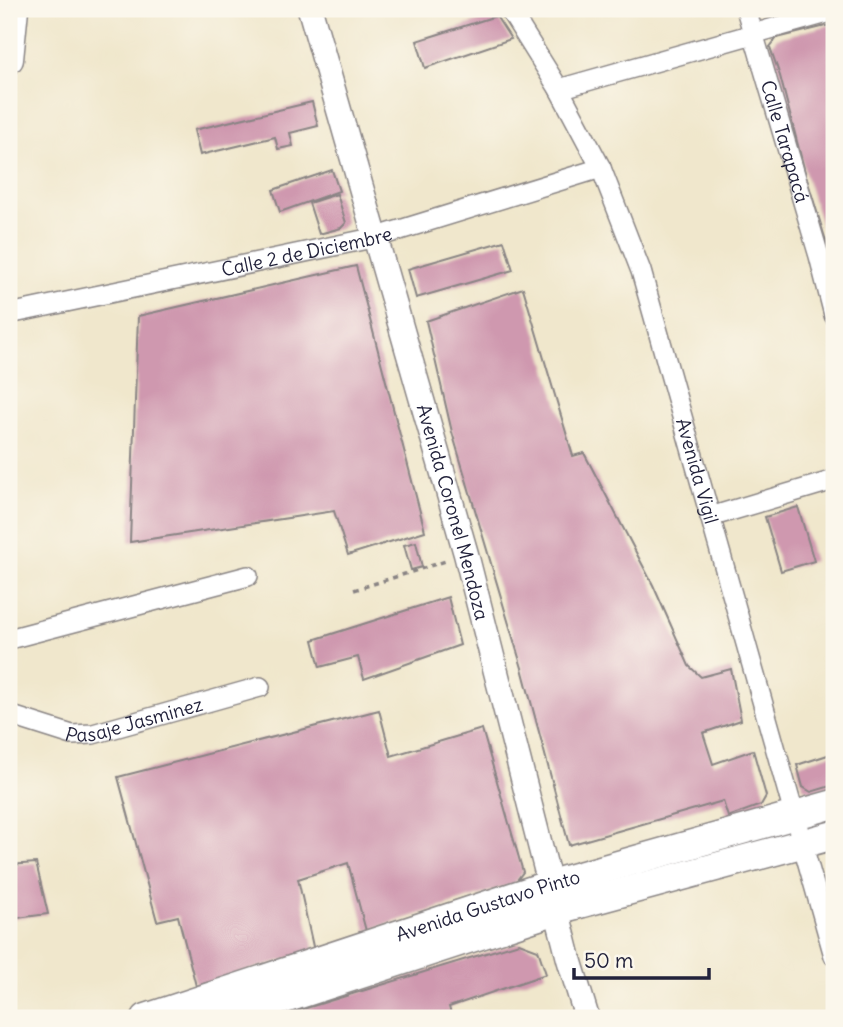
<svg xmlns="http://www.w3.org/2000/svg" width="843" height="1027" font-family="Delius,sans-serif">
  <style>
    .building { fill: #cf98af }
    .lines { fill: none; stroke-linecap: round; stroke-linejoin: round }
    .minor-casing { stroke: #898484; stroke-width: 22 }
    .tertiary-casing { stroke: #898484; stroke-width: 27 }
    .secondary-casing { stroke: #898484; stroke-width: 31 }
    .path { stroke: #898484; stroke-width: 3.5; stroke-dasharray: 5 5; stroke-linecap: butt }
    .minor { stroke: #fff; stroke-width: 19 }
    .tertiary { stroke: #fff; stroke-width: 24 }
    .secondary { stroke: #fff; stroke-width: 28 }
    .labels { text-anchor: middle; stroke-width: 7; stroke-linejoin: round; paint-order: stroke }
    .street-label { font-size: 19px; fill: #22223b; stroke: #fbf7ec }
  </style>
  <rect width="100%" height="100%" fill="#fbf7ec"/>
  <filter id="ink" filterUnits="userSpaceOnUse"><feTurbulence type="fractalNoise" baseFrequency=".0143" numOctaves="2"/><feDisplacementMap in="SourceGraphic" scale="14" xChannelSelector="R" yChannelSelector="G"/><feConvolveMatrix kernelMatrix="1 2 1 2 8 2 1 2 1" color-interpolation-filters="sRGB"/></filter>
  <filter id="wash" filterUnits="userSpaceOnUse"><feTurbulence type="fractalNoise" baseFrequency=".00686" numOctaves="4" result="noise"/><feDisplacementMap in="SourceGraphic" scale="28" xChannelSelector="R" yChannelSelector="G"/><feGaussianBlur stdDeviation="1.57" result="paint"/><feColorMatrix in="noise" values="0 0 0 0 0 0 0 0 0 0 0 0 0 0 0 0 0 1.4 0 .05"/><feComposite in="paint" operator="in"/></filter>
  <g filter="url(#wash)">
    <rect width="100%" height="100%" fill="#f0e7cc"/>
    <g id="blocks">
      <path class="building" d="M496 16 511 39 425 68 417 41Z
        M834 24V267L806 176 780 76 770 47 777 38Z
        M312 102 318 126 290 133 293 146 278 149 275 137 200 155 194 130Z
        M332 170 339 191 280 212 273 190Z
        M337 194 346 223 341 228 319 234 309 203Z
        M504 241 513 270 416 298 408 269Z
        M356 266 425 531 348 555 334 511 130 542 138 316Z
        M523 288 573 456 584 453 653 585 689 666 701 677 731 669 741 720 703 733 713 764 753 750 766 796 761 805 728 817 723 801 569 845 522 668 452 432 426 321Z
        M798 507 814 561 781 571 765 517Z
        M416 542 422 567 411 570 404 545Z
        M448 597 460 645 364 679 358 657 320 667 313 640Z
        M379 710 391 756 482 729 523 872 514 884 366 931 348 863 298 879 314 951 196 986 178 916 157 921 118 777Z
        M834 753V785L811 792 803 787 797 765Z
        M36 863 48 914 9 919V865Z
        M519 943 538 950 546 974 449 1007 452 1018H274Z"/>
    </g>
  </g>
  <g filter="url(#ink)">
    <use href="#blocks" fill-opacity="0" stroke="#898484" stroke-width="2"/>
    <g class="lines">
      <defs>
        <g id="minor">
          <path id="s1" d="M509 9 559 89 601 168 641 271 834 956"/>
          <path id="s2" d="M746 9 819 256 834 315"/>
          <path d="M559 89 834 11"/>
          <path id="s3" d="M9 314 377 237 601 168"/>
          <path d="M710 517 834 480"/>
          <path d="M9 639 248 576"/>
          <path id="s4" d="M9 715 72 735 93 734 260 687"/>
        </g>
        <g id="tertiary">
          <path id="s5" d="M310 9 466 554 569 959 587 1018"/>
        </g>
        <g id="secondary">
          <path d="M9 59 14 9"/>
          <path id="s6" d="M146 1018 551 884 834 804"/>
          <path d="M226 1018 557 910 834 835"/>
        </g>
      </defs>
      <use href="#minor" class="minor-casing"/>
      <use href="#tertiary" class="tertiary-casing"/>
      <use href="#secondary" class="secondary-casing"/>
      <path class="path" d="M354 590 446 561"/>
      <use href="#minor" class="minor"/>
      <use href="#tertiary" class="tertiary"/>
      <use href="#secondary" class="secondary"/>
    </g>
  </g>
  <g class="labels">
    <g class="street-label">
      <text dy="7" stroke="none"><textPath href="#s2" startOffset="138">Calle Tarapacá</textPath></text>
      <text dy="7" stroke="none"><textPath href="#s3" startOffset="304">Calle 2 de Diciembre</textPath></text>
      <text dy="7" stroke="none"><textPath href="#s1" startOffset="502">Avenida Vigil</textPath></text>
      <text dy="7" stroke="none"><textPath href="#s5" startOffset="523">Avenida Coronel Mendoza</textPath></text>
      <text dy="7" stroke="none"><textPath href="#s4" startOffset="130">Pasaje Jasminez</textPath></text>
      <text dy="7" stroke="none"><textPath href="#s6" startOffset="360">Avenida Gustavo Pinto</textPath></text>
    </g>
  </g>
  <rect width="843" height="1027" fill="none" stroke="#fbf7ec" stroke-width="35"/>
  <path d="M574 968v10h135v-10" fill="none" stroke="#22223b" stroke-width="3.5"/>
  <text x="584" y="968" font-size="21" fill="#22223b" stroke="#fbf7ec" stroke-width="5" paint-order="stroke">50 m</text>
</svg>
